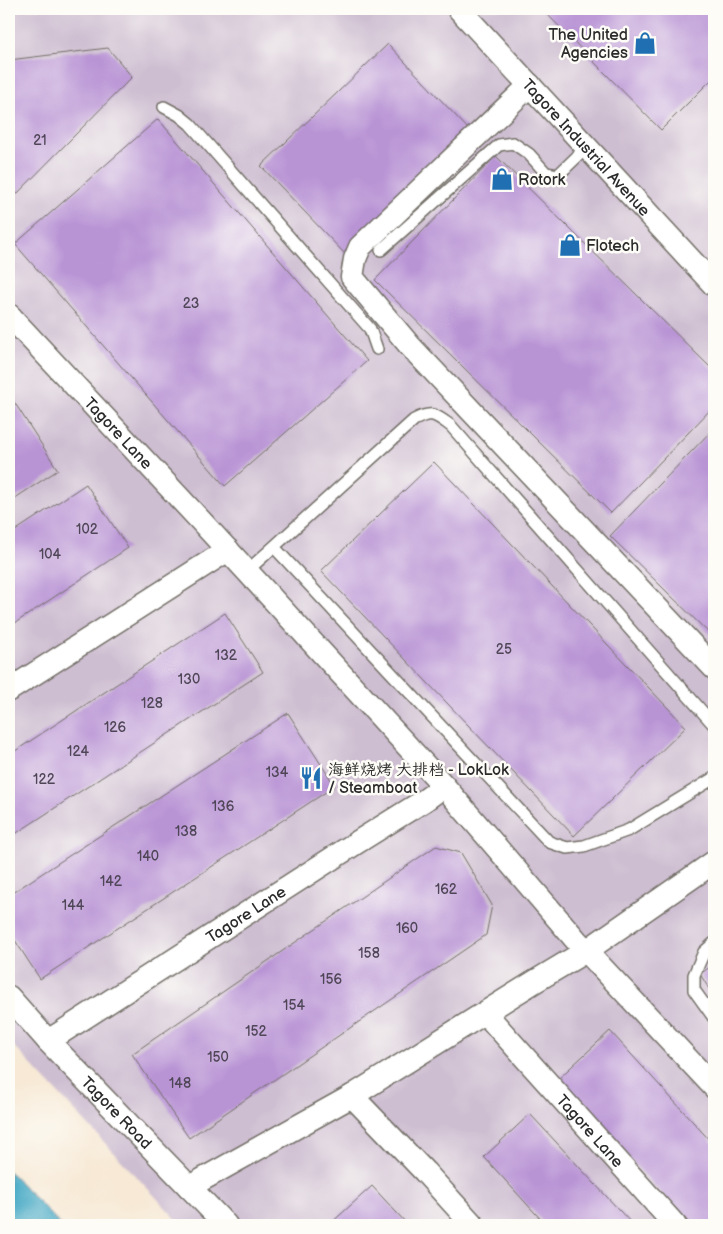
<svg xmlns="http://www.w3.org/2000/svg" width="723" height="1234" font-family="'Balsamiq Sans','LXGW WenKai TC',sans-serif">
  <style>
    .industrial { fill: #cebed1 }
    .water { fill: #45a8c5; stroke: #386a78 }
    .building { fill: #b994d5 }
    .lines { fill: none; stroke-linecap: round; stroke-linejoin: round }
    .lane-casing { stroke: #726e66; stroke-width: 14 }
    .street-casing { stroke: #726e66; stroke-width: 25 }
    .lane { stroke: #fff; stroke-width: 11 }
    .street { stroke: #fff; stroke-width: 22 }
    .labels { text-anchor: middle; stroke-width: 5; stroke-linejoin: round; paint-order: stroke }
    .number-label { font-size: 14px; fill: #4e4556 }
    .poi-label { font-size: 16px; fill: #2b2b2b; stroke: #fdfcf7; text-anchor: start }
    .street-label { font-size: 16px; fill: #2b2b2b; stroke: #fdfcf7 }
  </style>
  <rect width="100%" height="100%" fill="#fdfcf7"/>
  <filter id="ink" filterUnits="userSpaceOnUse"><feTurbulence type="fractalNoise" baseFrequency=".02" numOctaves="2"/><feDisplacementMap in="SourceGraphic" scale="10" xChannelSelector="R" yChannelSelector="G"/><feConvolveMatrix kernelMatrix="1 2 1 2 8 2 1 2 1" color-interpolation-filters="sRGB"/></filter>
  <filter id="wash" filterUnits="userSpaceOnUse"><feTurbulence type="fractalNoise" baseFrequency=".0096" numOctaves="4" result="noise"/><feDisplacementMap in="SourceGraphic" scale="20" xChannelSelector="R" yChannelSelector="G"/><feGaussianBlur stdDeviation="1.12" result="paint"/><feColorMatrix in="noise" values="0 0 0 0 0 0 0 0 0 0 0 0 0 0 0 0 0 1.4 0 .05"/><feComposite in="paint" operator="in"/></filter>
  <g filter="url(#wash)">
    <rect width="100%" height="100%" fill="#f7e9d5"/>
    <path class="industrial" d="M9 9H714V1225H182L9 1041Z"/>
    <path class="water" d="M9 1171 61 1225H9Z"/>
    <g id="blocks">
      <path class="building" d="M542 9H714V77L661 130Z
        M388 44 471 132 345 254 261 166Z
        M108 48 132 77 9 202V60Z
        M158 119 367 361 225 486 15 244Z
        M496 156 714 371V406L611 513 375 280Z
        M9 394 58 470 9 502Z
        M714 428V638L610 536Z
        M434 462 686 727 574 836 321 571Z
        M86 484 128 548 9 627V535Z
        M225 613 263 672 9 838V755Z
        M288 713 335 786 40 979 9 931V895Z
        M436 846 461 853 492 905 486 935 189 1138 132 1054Z
        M714 964V997L700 974Z
        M610 1031 714 1145V1225H691L557 1080Z
        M530 1114 633 1225H546L484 1157Z
        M372 1186 408 1225H329Z"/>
    </g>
  </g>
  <g filter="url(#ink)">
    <use href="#blocks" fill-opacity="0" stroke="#726e66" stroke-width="1"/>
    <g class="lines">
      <defs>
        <path id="lane" d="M164 107 179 115 190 124 370 329 377 349
          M381 250 499 145 513 143 529 154 546 173 558 175 587 147
          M274 547 549 842 567 848 584 846 629 830 714 778
          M247 571 414 420C432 410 436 415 451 426L714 725
          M714 943 704 952 694 975V990L714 1018"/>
        <g id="street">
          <path id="s1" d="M459 9 714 285"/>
          <path d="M530 85 360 247 355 259 352 277 410 346 714 668"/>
          <path id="s2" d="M9 315 200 520 444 786 576 940 714 1087"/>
          <path d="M9 690 228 550"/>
          <path id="s3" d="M9 997 48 1041 226 1225"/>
          <path id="s4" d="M485 1013 675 1225"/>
          <path id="s5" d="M48 1041 356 843 425 800 444 786"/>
          <path d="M352 1096 425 1172 473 1225"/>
          <path d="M189 1187 352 1096 534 982 586 951 714 862"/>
        </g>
      </defs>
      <use href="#lane" class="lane-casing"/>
      <use href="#street" class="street-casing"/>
      <use href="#lane" class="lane"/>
      <use href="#street" class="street"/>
    </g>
  </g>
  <defs>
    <symbol id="shop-bare" viewBox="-9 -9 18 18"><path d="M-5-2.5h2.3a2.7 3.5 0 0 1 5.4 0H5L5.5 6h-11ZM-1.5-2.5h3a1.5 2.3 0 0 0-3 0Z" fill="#1f6fb2" stroke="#fdfcf7" stroke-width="2.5" paint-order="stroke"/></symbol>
    <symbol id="restaurant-bare" viewBox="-9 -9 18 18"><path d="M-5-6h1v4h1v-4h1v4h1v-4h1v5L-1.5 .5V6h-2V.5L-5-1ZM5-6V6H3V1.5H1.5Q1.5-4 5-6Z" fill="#1f6fb2" stroke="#fdfcf7" stroke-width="2.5" paint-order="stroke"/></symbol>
  </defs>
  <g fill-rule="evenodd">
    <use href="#shop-bare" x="629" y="27" width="32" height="32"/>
    <use href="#shop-bare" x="486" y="163" width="32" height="32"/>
    <use href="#shop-bare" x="554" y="229" width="32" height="32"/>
    <use href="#restaurant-bare" x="295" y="762" width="32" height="32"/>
  </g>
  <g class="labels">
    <g class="number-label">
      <text x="40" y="145">21</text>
      <text x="191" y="308">23</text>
      <text x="87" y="534">102</text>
      <text x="50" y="559">104</text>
      <text x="504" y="654">25</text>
      <text x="226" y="660">132</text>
      <text x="189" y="684">130</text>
      <text x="152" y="708">128</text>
      <text x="115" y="732">126</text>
      <text x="78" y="756">124</text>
      <text x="277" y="777">134</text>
      <text x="44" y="784">122</text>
      <text x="223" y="811">136</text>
      <text x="186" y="836">138</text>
      <text x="148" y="861">140</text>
      <text x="111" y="886">142</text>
      <text x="446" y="894">162</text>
      <text x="73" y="910">144</text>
      <text x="407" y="933">160</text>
      <text x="369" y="958">158</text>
      <text x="331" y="984">156</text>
      <text x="294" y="1010">154</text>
      <text x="256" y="1036">152</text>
      <text x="218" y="1062">150</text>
      <text x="180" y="1088">148</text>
    </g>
    <g class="poi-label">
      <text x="628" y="40" text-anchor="end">The United<tspan x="628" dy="18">Agencies</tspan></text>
      <text x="518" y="185">Rotork</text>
      <text x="586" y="251">Flotech</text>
      <text x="328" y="775">海鲜烧烤 大排档 - LokLok<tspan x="328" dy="18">/ Steamboat</tspan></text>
    </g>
    <g class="street-label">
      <text dy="6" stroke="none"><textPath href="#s1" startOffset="188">Tagore Industrial Avenue</textPath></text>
      <text dy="6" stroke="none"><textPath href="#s2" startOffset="161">Tagore Lane</textPath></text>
      <text dy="6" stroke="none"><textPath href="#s5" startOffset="235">Tagore Lane</textPath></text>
      <text dy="6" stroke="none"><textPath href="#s3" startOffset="158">Tagore Road</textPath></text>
      <text dy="6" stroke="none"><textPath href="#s4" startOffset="158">Tagore Lane</textPath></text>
    </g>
  </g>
  <rect width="723" height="1234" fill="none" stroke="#fdfcf7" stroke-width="30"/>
</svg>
